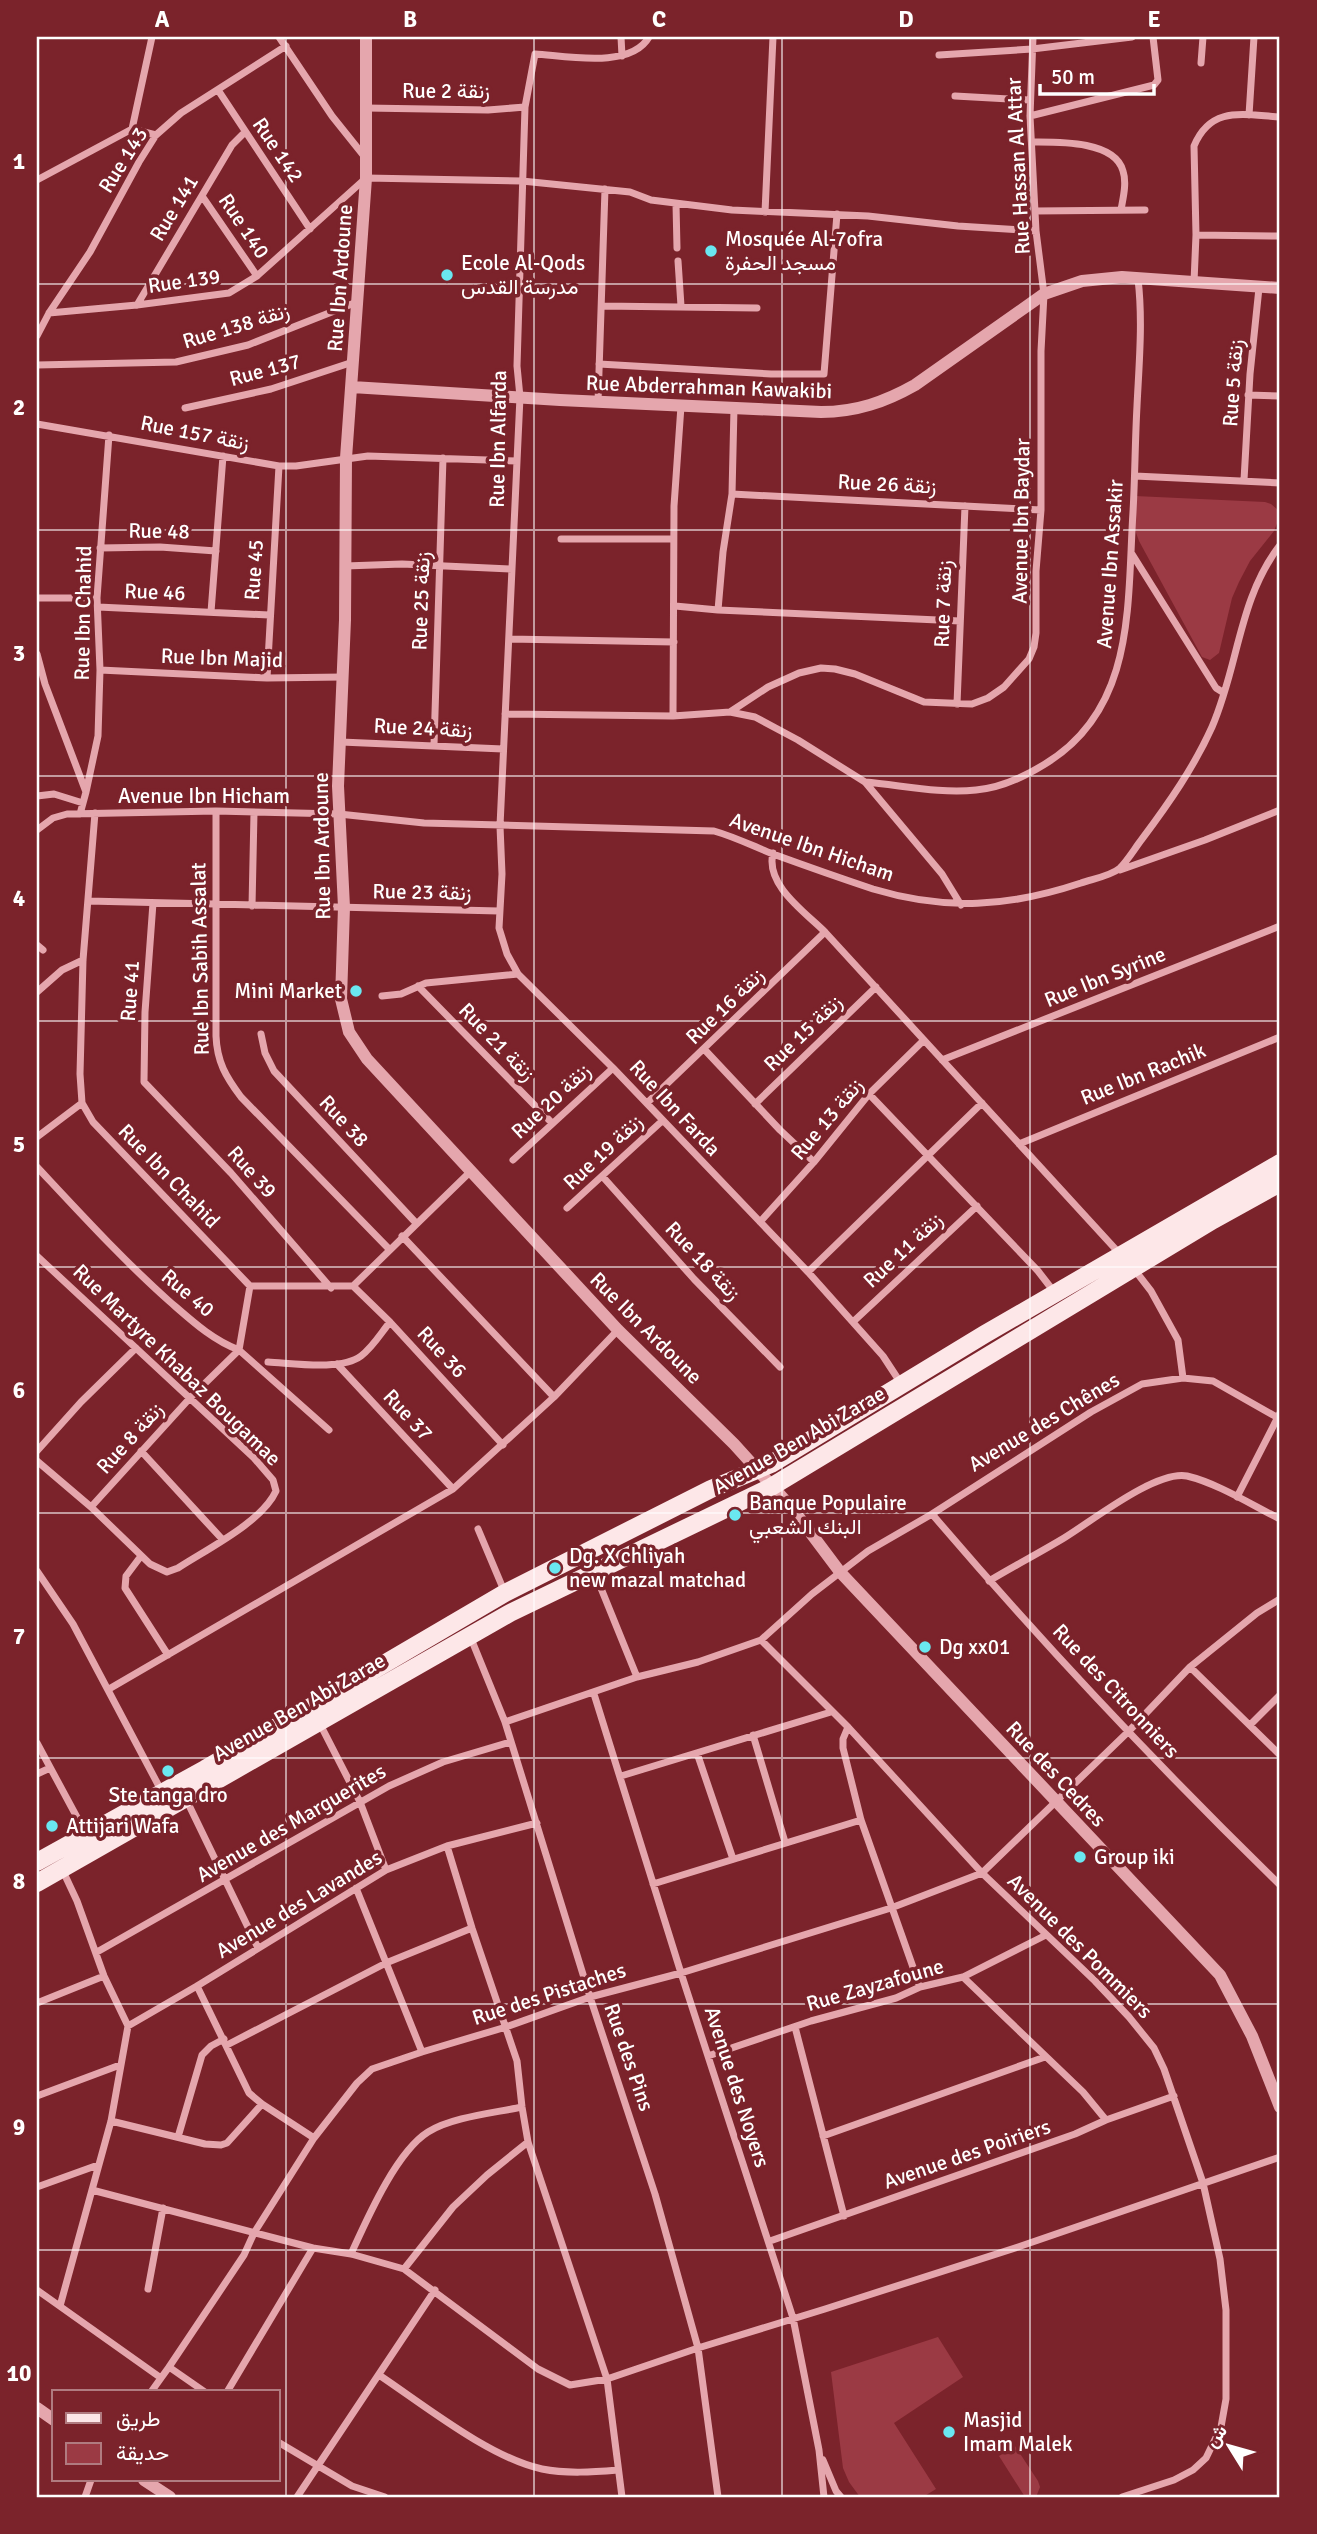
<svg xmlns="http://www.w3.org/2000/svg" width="1317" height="2534" font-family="Signika,Vazirmatn,sans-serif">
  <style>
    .green { fill: #9b3a44 }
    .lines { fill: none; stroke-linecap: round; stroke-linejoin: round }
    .minor { stroke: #e5a6ad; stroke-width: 7 }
    .tertiary { stroke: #e5a6ad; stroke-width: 12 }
    .primary { stroke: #fde7e8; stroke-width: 18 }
    .grid { fill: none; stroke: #fff; stroke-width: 2; stroke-opacity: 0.55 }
    .poi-dot { fill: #6ae7f0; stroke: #7b232b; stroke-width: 2.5 }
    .labels { text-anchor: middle; stroke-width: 7; stroke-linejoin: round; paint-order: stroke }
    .street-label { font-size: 21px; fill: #fff; stroke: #7b232b }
    .poi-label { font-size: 21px; fill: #fff; stroke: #7b232b; text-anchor: start }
    .neatline { fill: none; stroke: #fff; stroke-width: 2.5 }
    .grid-label { font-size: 23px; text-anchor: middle; font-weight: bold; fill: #fff }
  </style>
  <rect width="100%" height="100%" fill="#7b232b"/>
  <path class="green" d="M1135 496 1265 502 1271 504 1278 510V521L1274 531 1250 561 1239 582 1232 598 1219 653 1210 660 1202 657 1139 541 1134 527Z
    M938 2337 963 2377 894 2423 936 2489 923 2497H860L849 2482 843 2468 831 2372Z
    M1015 2446 1038 2481 1040 2487 1036 2497H1025L999 2456Z"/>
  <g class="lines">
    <path class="minor" d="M279 37 332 116 364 156
      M621 37 622 56
      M649 37C631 69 567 56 535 54L525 107 517 366 520 397 500 826 502 874 499 928 507 954 518 974 613 1068 808 1272 883 1356 902 1385
      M939 55 1032 49 1132 37
      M1201 63 1203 37
      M218 90 310 229
      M955 96 1029 100
      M366 108 488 110 525 107
      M1249 115 1254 37
      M1030 116 1154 85 1158 80 1153 37
      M132 129 152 37
      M1032 142C1056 142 1115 140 1123 171 1127 183 1123 198 1121 210
      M37 180 132 129 156 135
      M202 196 257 276
      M676 204 677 248
      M1035 211 1145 210
      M765 212 773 37
      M1196 235 1280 236
      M678 261 681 306
      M1194 282 1196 235 1194 146C1211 105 1244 115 1280 117
      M137 305 232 145 245 132
      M602 306 757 308
      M49 313 137 305 229 293 257 276 366 178 522 181 630 192 651 200 732 210 868 216 958 226 1036 231
      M37 336 49 313 90 252 139 162 156 135 181 113 286 46
      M599 364 771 374H824L837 214
      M37 365 176 362 248 345 357 302
      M1248 395 1280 396
      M598 402 605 189
      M185 408 271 389 353 362
      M37 424 279 466H296L368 456 517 461
      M1135 476 1280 483
      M1244 480 1250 374 1259 288
      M732 494 1041 510
      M561 539H673
      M100 548 160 547 216 551
      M1132 554 1216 688 1224 693
      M345 566 402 564 512 569
      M37 598H97
      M675 606 718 610 960 621
      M98 607 269 615
      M718 610 723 552 732 494 734 408
      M211 612 223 456
      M509 639 674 642
      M37 654 45 684 86 792 80 814
      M100 670 267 678 343 677
      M267 678 279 466
      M957 704 965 506
      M730 712 768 687 799 673 821 668 835 669 855 674 924 702 972 704 988 698 1004 687 1029 659 1034 647 1036 633V571L1041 510V351L1044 294 1036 231 1030 116 1033 37
      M505 714 673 716 730 712 755 717 798 740 865 782 942 874 961 905
      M673 716 674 506 681 406
      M341 742 503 749
      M434 745 443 458
      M865 782C901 785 940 794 976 790 1001 788 1024 777 1045 764 1136 709 1127 605 1133 512 1135 477 1135 442 1137 406 1139 364 1143 321 1138 279
      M86 792 98 736 100 670 97 598 109 435
      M37 796 54 794 83 803
      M216 811V1036C217 1062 226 1077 241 1097L389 1249
      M95 813 83 960 80 1074 82 1103 93 1122 250 1286H353L471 1171
      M37 830 53 818 67 814 216 811 339 814 424 823 714 831C735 837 753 846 773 854 806 866 840 878 873 889 946 911 1009 907 1081 883 1092 879 1111 876 1120 868 1128 860 1135 848 1142 839 1169 803 1194 767 1212 727 1239 665 1238 600 1280 545
      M773 853C765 885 805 912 825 932L1120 1254
      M1120 870 1205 840 1280 810
      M88 901 499 911
      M153 903 145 1012 144 1082 231 1173 331 1288
      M252 906 254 813
      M37 945 43 950
      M418 986 552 1123
      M37 992 62 970 83 960
      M382 996 401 994 426 983 518 974
      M261 1034 265 1053 274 1071 416 1223
      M704 1049 780 1130 814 1162
      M942 1060 1280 926
      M869 1094 1038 1271 1055 1293
      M647 1103 825 932
      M755 1104 876 987
      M37 1137 82 1103
      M1019 1144 1280 1037
      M513 1160 613 1068
      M37 1167C80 1213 122 1259 169 1301 191 1320 212 1340 239 1350L329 1430
      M603 1177 694 1279 780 1367
      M567 1208 662 1121
      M760 1222 814 1162 869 1094 924 1040
      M402 1236 554 1397
      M37 1256 254 1458 273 1480 276 1491C262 1522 207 1549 178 1568L167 1572 150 1564 91 1507 37 1461
      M1134 1269 1151 1291 1178 1340 1183 1378
      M808 1272 982 1103
      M353 1286 390 1322 503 1445
      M854 1321 977 1206
      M268 1362C292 1363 341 1371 361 1356 373 1347 381 1333 390 1322
      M337 1364 453 1489
      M37 1451 81 1402 136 1348
      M141 1451 222 1539
      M1237 1497 1280 1413
      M91 1507 190 1398 239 1350 250 1286
      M932 1514C1042 1643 1159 1767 1280 1885
      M478 1529 505 1593
      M141 1556 126 1576 125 1588 168 1655
      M37 1571 73 1624 162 1792
      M594 1571 637 1677
      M989 1581C1014 1566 1039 1553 1064 1538 1092 1521 1156 1470 1187 1476 1217 1483 1252 1505 1280 1519
      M470 1636 505 1722 590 1997 655 2194 698 2348 718 2497
      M761 1640 848 1727 982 1873 1095 1981 1129 2017 1154 2048 1164 2069 1203 2183 1220 2259 1226 2310V2399L1221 2427 1206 2458 1193 2470 1174 2480 1122 2497
      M1190 1667 1280 1755
      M109 1689 453 1489 554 1397 618 1330
      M594 1694 681 1973 793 2318 819 2450 824 2497
      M505 1722 637 1677 698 1662 761 1640 812 1594 868 1551 932 1514 1091 1412 1142 1384 1183 1378 1213 1381 1280 1419
      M320 1724 360 1802 386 1870
      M1250 1725 1280 1695
      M848 1727 843 1739V1748L861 1820 920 1987
      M753 1735 785 1842
      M37 1743 86 1834
      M697 1753 733 1859
      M37 1774 50 1768
      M621 1776 831 1712
      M186 1799 258 1948
      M447 1846 472 1928 517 2061 522 2107 528 2142 607 2379 622 2497
      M62 1869 77 1901 104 1976 128 2026
      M653 1884 861 1820
      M356 1888 422 2052
      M97 1952 389 1786 443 1762 510 1742
      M963 1977 1083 2092 1106 2120
      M197 1986 249 2093 262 2104 314 2138
      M37 2003 104 1976
      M128 2026 197 1986 386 1870 447 1846 537 1823
      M795 2027 844 2216
      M227 2045 386 1963 472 1928
      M708 2056 811 2021 896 1998 920 1987 963 1977 1046 1935
      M37 2096 120 2065
      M111 2121 205 2144 221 2145 227 2143 262 2104
      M823 2136 1045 2057
      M178 2137 202 2055 211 2046 224 2039
      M37 2187 98 2165
      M92 2190 313 2248 351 2254 404 2269 538 2369 570 2385 607 2379 698 2348 825 2309 1018 2247 1280 2157
      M770 2241 1075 2134 1106 2120 1174 2096
      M351 2254C367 2219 396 2152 428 2132 452 2117 494 2113 522 2107
      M404 2269 453 2207 487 2175 528 2142
      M148 2289 163 2208
      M37 2290 161 2378 169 2367 205 2392
      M60 2306 111 2121 128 2026
      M169 2367 244 2255 254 2233 314 2138 357 2083 372 2069 422 2052 506 2027 590 1997 681 1973 891 1908 982 1873 1129 1731 1190 1667 1257 1613 1280 1599
      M379 2375C424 2405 490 2458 542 2469 567 2474 593 2472 618 2470
      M151 2392 161 2378
      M227 2392 313 2248
      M278 2442 352 2486 385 2497
      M823 2460 836 2491 841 2497
      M85 2497 91 2480
      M297 2497 435 2290"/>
    <path class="tertiary" d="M366 37V178L346 458 345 620 338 786 344 907 341 999 349 1032 367 1059 618 1330 734 1444 792 1508 840 1572 1220 1975 1252 2036 1280 2107
      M352 387 560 400 821 412C856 412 885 402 915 385L1044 294 1082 281 1122 277 1280 288
      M37 2408 54 2420
      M144 2480 170 2497"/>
    <path class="primary" d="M37 1862 205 1769 505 1593 711 1489 771 1464 985 1334 1280 1163
      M37 1883 510 1613 771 1487 1213 1220 1280 1183"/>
  </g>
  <path class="grid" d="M286 37V2497M534 37V2497M782 37V2497M1030 37V2497M37 284H1280M37 530H1280M37 776H1280M37 1021H1280M37 1267H1280M37 1513H1280M37 1758H1280M37 2004H1280M37 2250H1280"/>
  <g class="poi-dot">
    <circle cx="711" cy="251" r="7"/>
    <circle cx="447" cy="275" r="7"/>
    <circle cx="356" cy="991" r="7"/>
    <circle cx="735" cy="1515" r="7"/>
    <circle cx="555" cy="1568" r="7"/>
    <circle cx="925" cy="1647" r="7"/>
    <circle cx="168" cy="1771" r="7"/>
    <circle cx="52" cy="1826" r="7"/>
    <circle cx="1080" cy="1857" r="7"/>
    <circle cx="949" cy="2432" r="7"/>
  </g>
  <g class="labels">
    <g class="street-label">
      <text x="446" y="98">Rue 2 زنقة</text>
      <text transform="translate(278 150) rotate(56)" y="7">Rue 142</text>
      <text transform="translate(123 160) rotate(-58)" y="7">Rue 143</text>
      <text transform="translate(1018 166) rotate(-93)" y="7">Rue Hassan Al Attar</text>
      <text transform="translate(174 208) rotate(-59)" y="7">Rue 141</text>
      <text transform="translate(244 226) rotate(56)" y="7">Rue 140</text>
      <text transform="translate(340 278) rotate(-86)" y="7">Rue Ibn Ardoune</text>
      <text transform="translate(184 281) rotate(-8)" y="7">Rue 139</text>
      <text transform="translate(236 326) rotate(-17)" y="7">Rue 138 زنقة</text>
      <text transform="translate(265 370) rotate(-15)" y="7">Rue 137</text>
      <text transform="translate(1233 383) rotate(-86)" y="7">Rue 5 زنقة</text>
      <text transform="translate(709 387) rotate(2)" y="7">Rue Abderrahman Kawakibi</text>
      <text transform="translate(195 433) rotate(11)" y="7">Rue 157 زنقة</text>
      <text transform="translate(498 439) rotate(-89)" y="7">Rue Ibn Alfarda</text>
      <text transform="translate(887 484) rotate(3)" y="7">Rue 26 زنقة</text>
      <text transform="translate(1021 521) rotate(-89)" y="7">Avenue Ibn Baydar</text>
      <text transform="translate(159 531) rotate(1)" y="7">Rue 48</text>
      <text transform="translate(1110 564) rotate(-86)" y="7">Avenue Ibn Assakir</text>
      <text transform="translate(254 570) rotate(-86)" y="7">Rue 45</text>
      <text transform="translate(155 592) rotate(2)" y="7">Rue 46</text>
      <text transform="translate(421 601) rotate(-88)" y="7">Rue 25 زنقة</text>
      <text transform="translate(943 604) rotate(-88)" y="7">Rue 7 زنقة</text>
      <text transform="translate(83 613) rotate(-89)" y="7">Rue Ibn Chahid</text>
      <text transform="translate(222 658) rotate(2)" y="7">Rue Ibn Majid</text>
      <text transform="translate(423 728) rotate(3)" y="7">Rue 24 زنقة</text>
      <text x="204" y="803">Avenue Ibn Hicham</text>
      <text transform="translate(322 846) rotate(-91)" y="7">Rue Ibn Ardoune</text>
      <text transform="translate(812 847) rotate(19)" y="7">Avenue Ibn Hicham</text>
      <text transform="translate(422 892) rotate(1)" y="7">Rue 23 زنقة</text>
      <text transform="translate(200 959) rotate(-91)" y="7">Rue Ibn Sabih Assalat</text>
      <text transform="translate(1105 977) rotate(-22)" y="7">Rue Ibn Syrine</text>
      <text transform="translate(130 991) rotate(-86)" y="7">Rue 41</text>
      <text transform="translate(725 1006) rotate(-44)" y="7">Rue 16 زنقة</text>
      <text transform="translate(803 1033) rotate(-44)" y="7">Rue 15 زنقة</text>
      <text transform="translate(497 1042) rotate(46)" y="7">Rue 21 زنقة</text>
      <text transform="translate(1143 1074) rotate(-22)" y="7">Rue Ibn Rachik</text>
      <text transform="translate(551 1101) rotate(-43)" y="7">Rue 20 زنقة</text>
      <text transform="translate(675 1108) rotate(47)" y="7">Rue Ibn Farda</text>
      <text transform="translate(827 1119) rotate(-50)" y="7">Rue 13 زنقة</text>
      <text transform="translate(344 1121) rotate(47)" y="7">Rue 38</text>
      <text transform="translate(603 1152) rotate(-43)" y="7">Rue 19 زنقة</text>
      <text transform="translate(252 1172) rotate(48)" y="7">Rue 39</text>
      <text transform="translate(169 1176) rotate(46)" y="7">Rue Ibn Chahid</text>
      <text transform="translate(903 1250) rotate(-43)" y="7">Rue 11 زنقة</text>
      <text transform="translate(703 1261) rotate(47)" y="7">Rue 18 زنقة</text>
      <text transform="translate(188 1293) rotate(40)" y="7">Rue 40</text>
      <text transform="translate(646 1328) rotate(45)" y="7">Rue Ibn Ardoune</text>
      <text transform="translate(442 1352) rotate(47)" y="7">Rue 36</text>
      <text transform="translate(177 1365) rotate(44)" y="7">Rue Martyre Khabaz Bougamae</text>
      <text transform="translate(408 1415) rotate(47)" y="7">Rue 37</text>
      <text transform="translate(1044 1422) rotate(-31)" y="7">Avenue des Chênes</text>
      <text transform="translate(130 1438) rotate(-48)" y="7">Rue 8 زنقة</text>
      <text transform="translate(799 1440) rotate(-30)" y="7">Avenue Ben Abi Zarae</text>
      <text transform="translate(1116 1691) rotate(47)" y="7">Rue des Citronniers</text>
      <text transform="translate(299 1707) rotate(-30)" y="7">Avenue Ben Abi Zarae</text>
      <text transform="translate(1056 1774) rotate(47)" y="7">Rue des Cedres</text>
      <text transform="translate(291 1823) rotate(-30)" y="7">Avenue des Marguerites</text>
      <text transform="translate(299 1904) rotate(-31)" y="7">Avenue des Lavandes</text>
      <text transform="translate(1080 1946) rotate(45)" y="7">Avenue des Pommiers</text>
      <text transform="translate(875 1985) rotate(-16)" y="7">Rue Zayzafoune</text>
      <text transform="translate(549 1994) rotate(-18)" y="7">Rue des Pistaches</text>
      <text transform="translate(629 2057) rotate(71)" y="7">Rue des Pins</text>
      <text transform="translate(737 2087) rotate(72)" y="7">Avenue des Noyers</text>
      <text transform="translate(967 2154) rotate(-19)" y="7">Avenue des Poiriers</text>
    </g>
    <g class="poi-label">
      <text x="725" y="246">Mosquée Al-7ofra<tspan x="725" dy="24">مسجد الحفرة</tspan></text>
      <text x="461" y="270">Ecole Al-Qods<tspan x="461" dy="24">مدرسة القدس</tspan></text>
      <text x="342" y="998" text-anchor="end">Mini Market</text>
      <text x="749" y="1510">Banque Populaire<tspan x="749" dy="24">البنك الشعبي</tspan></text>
      <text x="569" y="1563">Dg. X chliyah<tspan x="569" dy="24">new mazal matchad</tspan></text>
      <text x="939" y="1654">Dg xx01</text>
      <text x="168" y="1802" text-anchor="middle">Ste tanga dro</text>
      <text x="66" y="1833">Attijari Wafa</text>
      <text x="1094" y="1864">Group iki</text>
      <text x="963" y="2427">Masjid<tspan x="963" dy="24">Imam Malek</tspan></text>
    </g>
  </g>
  <rect width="1317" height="2534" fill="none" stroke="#7b232b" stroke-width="77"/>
  <rect x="52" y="2390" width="228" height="91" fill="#7b232b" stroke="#b07b80" stroke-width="2"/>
  <rect x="66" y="2413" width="35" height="10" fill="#fde7e8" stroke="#b07b80" stroke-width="2"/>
  <text x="116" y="2426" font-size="21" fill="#ffffff">طريق</text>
  <rect x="66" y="2443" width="35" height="21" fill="#9b3a44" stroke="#b07b80" stroke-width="2"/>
  <text x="116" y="2460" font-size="21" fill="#ffffff">حديقة</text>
  <g transform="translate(1229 2446) rotate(307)" stroke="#7b232b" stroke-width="5" paint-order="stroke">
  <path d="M0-5L12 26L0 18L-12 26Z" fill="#ffffff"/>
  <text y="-10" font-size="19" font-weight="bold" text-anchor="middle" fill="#ffffff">ش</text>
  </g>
  <path d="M1040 84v10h114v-10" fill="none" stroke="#ffffff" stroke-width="3.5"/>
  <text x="1051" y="84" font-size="21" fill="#ffffff" stroke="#7b232b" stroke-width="5" paint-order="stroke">50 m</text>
  <rect x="38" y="38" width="1240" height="2458" class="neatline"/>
  <g class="grid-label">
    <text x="162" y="27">A</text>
    <text x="410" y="27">B</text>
    <text x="659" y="27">C</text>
    <text x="906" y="27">D</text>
    <text x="1154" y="27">E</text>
    <text x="19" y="169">1</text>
    <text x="19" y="415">2</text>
    <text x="19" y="661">3</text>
    <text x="19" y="906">4</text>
    <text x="19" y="1152">5</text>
    <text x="19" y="1398">6</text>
    <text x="19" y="1644">7</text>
    <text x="19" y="1889">8</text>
    <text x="19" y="2135">9</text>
    <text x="19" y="2381">10</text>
  </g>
</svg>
